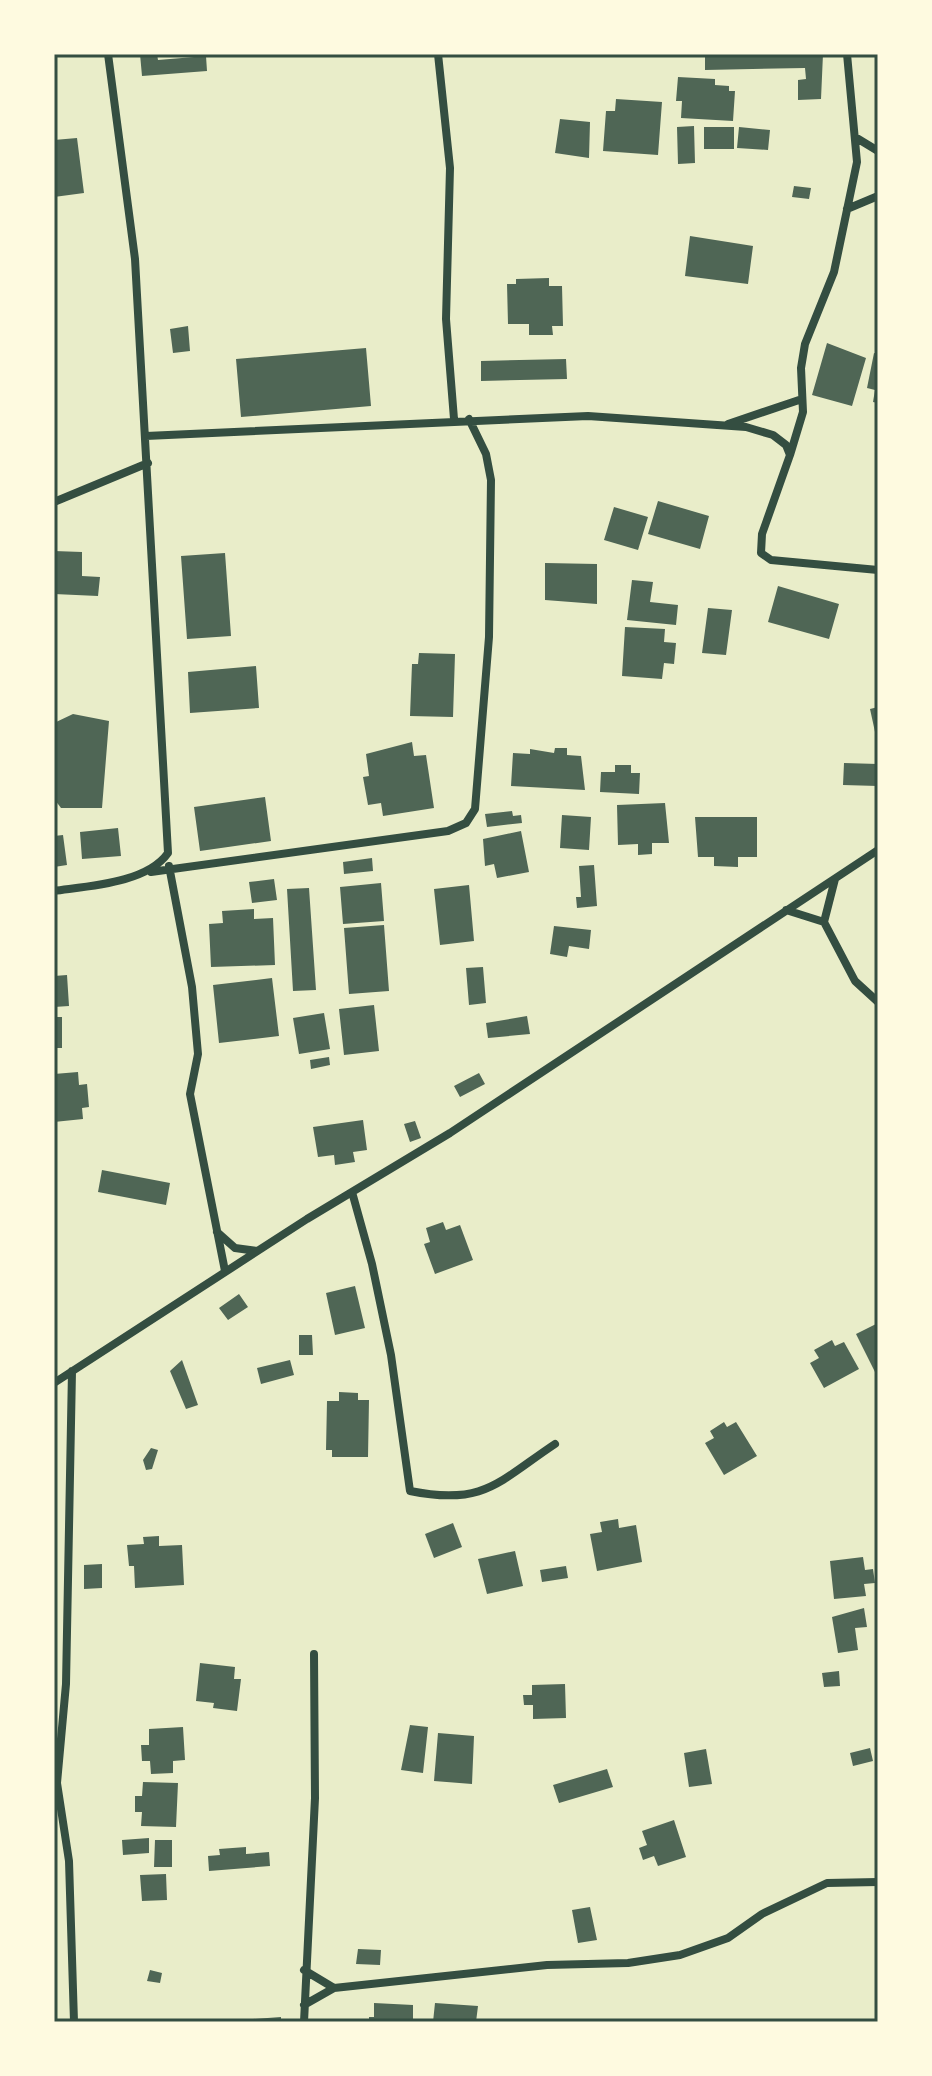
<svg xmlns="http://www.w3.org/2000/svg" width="932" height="2076" font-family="'Times New Roman',serif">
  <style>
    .building { fill: #4f6655 }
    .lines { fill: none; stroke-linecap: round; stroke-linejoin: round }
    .minor { stroke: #344e41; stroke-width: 8 }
    .neatline { fill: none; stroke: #344e41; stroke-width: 3 }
  </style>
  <rect width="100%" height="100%" fill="#e9edc9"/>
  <path class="building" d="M140 54H157L158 60 206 56 207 71 142 76Z
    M705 54H823L821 99 798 100V80L806 79 805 68 705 70Z
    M678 77 715 79V85L729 86V91H735L733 121 681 118 682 101H676Z
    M616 99 662 102 658 155 603 151 606 111H615Z
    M560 119 590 122 589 158 555 153Z
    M694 126 695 163 678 164 677 127Z
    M704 127H734V149H704Z
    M739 127 770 130 768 150 737 148Z
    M77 138 84 193 54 197V140Z
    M794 186 811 188 809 199 792 197Z
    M690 236 753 246 748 284 685 276Z
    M549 278V286H562L563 326H552L553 335H529V324H508L507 284H516V279Z
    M188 326 190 351 173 353 170 329Z
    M827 343 866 358 852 406 812 395Z
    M366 348 371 406 241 417 236 359Z
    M874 353 878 354V403L873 402 875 390 867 388Z
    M566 359 567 379 481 381V361Z
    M658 501 709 516 700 549 648 534Z
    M614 507 648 517 638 550 604 540Z
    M54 551 82 552V576L100 577 98 596 54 594Z
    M225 553 231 636 187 639 181 556Z
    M545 563 597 564V604L545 600Z
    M632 580 653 582 650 602 678 605 676 625 627 620Z
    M778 586 839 604 829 639 768 622Z
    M708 608 732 610 726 655 702 653Z
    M625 627 665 629 664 642 676 643 674 664 664 663 662 679 622 676Z
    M419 653 455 654 453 717 410 716 412 664H418Z
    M256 666 259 708 190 713 188 672Z
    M878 707V740L877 741 870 709Z
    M73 714 109 721 102 808H61L55 800 54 723Z
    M412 742 414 756 426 755 434 808 383 816 381 803 368 805 363 777 369 776 366 754Z
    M555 748H567V755L581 756 585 790 511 786 513 753 530 754V749L554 753Z
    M844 763 878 764V786L843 785Z
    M615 765H631V773H640L639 794 600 792 601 772H615Z
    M265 797 271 841 200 851 194 807Z
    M665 803 669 843H652V854L638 855V844L618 845 617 805Z
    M512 811 513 816 521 815 522 823 487 827 485 814Z
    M562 815 591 817 589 850 560 848Z
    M695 817H757V857H738V867L714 866V857H698Z
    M118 828 121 856 82 859 80 832Z
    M521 831 529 872 497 878 494 864 485 866 483 839Z
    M63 835 67 865 54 867V836Z
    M372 858 373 871 344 874 343 862Z
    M594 865 597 906 577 908 576 897H581L579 866Z
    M274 879 277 900 252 903 249 882Z
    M381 883 384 921 343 924 340 887Z
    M469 885 474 941 440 945 434 889Z
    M309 888 316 990 293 991 287 889Z
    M254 909V919L273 918 275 965 211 967 209 924 223 923 222 911Z
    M384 925 389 991 349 994 344 928Z
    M554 926 591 930 589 949 569 946 567 957 550 954Z
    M483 967 486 1003 469 1005 466 968Z
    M67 975 69 1006 54 1007V976Z
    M272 978 279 1036 219 1043 213 985Z
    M374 1005 379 1051 344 1055 339 1009Z
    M324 1013 330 1049 299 1054 293 1018Z
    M527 1016 530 1034 488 1038 486 1023Z
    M54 1017H62V1048H54Z
    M329 1057 330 1065 311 1069 310 1060Z
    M78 1072 79 1085 87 1084 89 1107 82 1108 83 1119 54 1122V1074Z
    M479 1073 485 1084 460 1097 454 1086Z
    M363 1120 367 1150 353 1152 355 1162 335 1165 334 1155 318 1157 313 1127Z
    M415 1121 421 1138 410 1142 404 1124Z
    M102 1170 170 1183 166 1205 98 1192Z
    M443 1222 446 1230 460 1225 473 1260 435 1274 424 1244 430 1242 426 1228Z
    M355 1286 365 1328 335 1335 326 1293Z
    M239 1294 248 1307 228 1320 219 1308Z
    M878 1323V1378L856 1334Z
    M299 1335H312L313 1355H299Z
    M832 1340 835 1346 844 1342 859 1369 824 1388 810 1363 819 1358 814 1350Z
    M182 1360 198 1405 186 1409 170 1371Z
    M290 1360 294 1375 261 1384 257 1368Z
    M339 1392 358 1393V1400H369L368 1457H332V1450H326L327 1401H339Z
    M724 1422 727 1427 736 1422 757 1456 724 1475 705 1443 714 1438 710 1431Z
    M151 1448 158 1450 152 1469 146 1470 143 1460Z
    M618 1519 619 1528 636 1525 642 1562 597 1571 590 1534 602 1532 600 1522Z
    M453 1523 462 1547 434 1558 425 1534Z
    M159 1536V1546L182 1545 184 1585 135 1588 134 1566H129L127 1545 144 1544 143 1537Z
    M515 1551 523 1586 487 1594 478 1559Z
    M863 1557 865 1570 873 1569 875 1583 864 1584 866 1596 834 1599 830 1561Z
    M102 1564V1588L84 1589V1565Z
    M566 1566 568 1578 542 1582 540 1570Z
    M864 1608 867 1627 855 1628 858 1650 838 1653 832 1617Z
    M200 1663 235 1667 234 1679H241L237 1711 213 1708 214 1703 196 1701Z
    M839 1671 840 1686 824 1687 822 1673Z
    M565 1684 566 1718 533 1719V1705H524L523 1695H532V1685Z
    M410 1725 428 1727 423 1773 401 1770Z
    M183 1727 185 1760 173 1761V1773L151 1774 150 1761H142L141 1745H149V1729Z
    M438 1733 474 1736 472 1784 434 1781Z
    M870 1748 873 1761 853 1766 850 1753Z
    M706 1749 712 1784 689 1787 684 1753Z
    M607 1769 613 1787 559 1803 553 1785Z
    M143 1782 178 1783 176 1827 141 1826 142 1812H135V1796H142Z
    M674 1820 686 1857 658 1866 654 1856 643 1860 639 1848 647 1845 642 1831Z
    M149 1838V1853L123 1855 122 1840Z
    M155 1840H172V1867H154Z
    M246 1847V1854L269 1852 270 1866 209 1871 208 1856 220 1855 219 1849Z
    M166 1874 167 1900 142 1901 140 1875Z
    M590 1907 597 1940 578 1943 572 1910Z
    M358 1949 381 1950 380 1965 356 1964Z
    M150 1970 162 1973 160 1983 147 1981Z
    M374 2003 413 2005V2022H369V2017H374Z
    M435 2003 478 2006 476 2022H433Z
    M281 2017V2022H253V2019Z"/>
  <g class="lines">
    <path class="minor" d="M438 54 450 168 446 319 454 419
      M855 137 878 151
      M847 209 878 196
      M728 424 802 399
      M146 436 588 416 746 427 773 435 786 445 790 455 762 534 761 553 771 560 878 570
      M790 455 803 412 801 368 805 344 834 272 857 162 847 54
      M54 502 148 463
      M169 866 192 987 198 1054 190 1094 225 1271
      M151 872 448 831 466 823 475 809 489 637 491 480 486 454 469 419
      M835 879 824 922 855 981 878 1002
      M54 891C89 886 147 883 168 853L135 259 108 54
      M786 910 824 922
      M352 1192 372 1264 391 1355 410 1491C484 1506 498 1482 555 1444
      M217 1232 235 1248 257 1251
      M72 1371 66 1684 57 1783 69 1861 74 2022
      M54 1383 307 1219 450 1133 878 850
      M304 1970 334 1988 547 1965 628 1963 680 1955 728 1938 762 1914 827 1883 878 1882
      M304 2005 334 1988
      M304 2022 315 1798 314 1654"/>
  </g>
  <rect width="932" height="2076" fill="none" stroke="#fefae0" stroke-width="112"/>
  <rect x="56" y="56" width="820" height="1964" class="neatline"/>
</svg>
